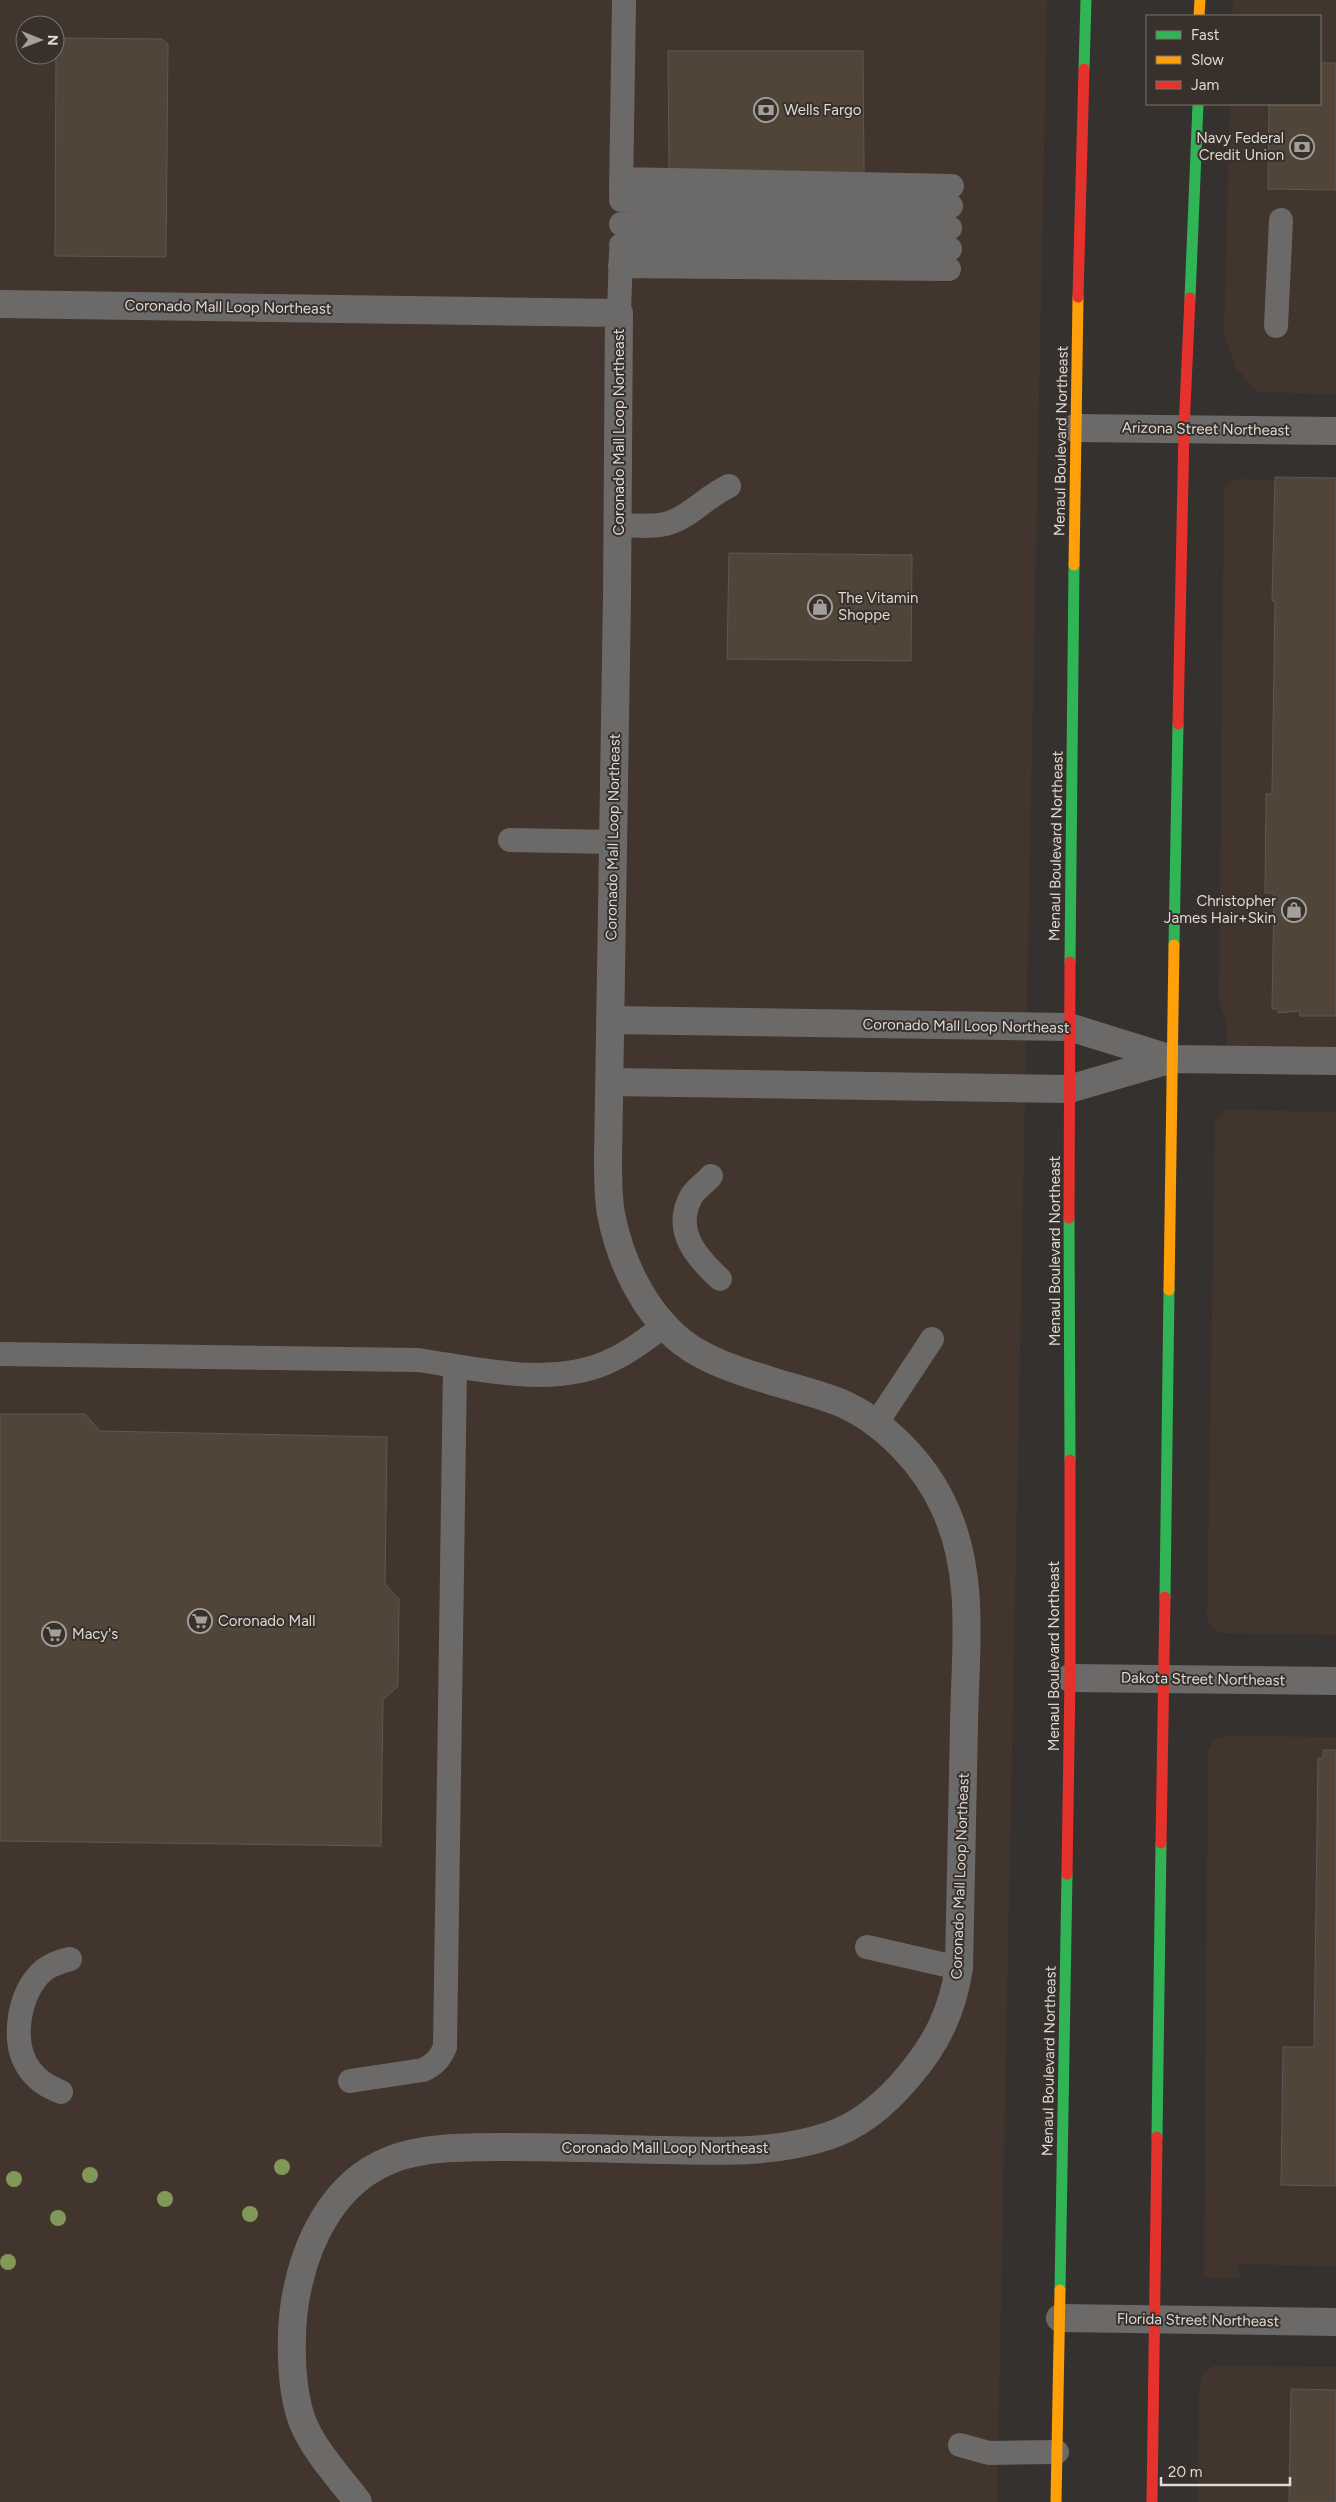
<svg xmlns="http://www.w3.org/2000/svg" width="1336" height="2502" font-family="Figtree,sans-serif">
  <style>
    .built { fill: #42352d; fill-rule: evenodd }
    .building { fill: #51453a; stroke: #5b5855 }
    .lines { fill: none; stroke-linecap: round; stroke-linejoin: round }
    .lane { stroke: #6c6a69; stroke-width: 24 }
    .street { stroke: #6c6a69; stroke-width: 28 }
    .fast { stroke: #30b455; stroke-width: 11 }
    .slow { stroke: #ff9f0a; stroke-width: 11 }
    .jam { stroke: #e5322d; stroke-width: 11 }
    .tree { fill: #819858 }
    .labels { text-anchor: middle; stroke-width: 4; stroke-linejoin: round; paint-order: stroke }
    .poi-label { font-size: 15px; fill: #dfdad6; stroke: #38302b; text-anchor: start }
    .street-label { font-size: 15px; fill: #dfdad6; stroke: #38302b }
  </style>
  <rect width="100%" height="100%" fill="#35312e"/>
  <path class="built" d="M0 0H1047L997 2502H0ZM25 25H55V55H25Z
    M1233 0H1336V394L1258 392 1236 368 1224 334 1230 104H1320V16H1232Z
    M1238 479 1336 481V1057L1227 1055V1024L1219 1002 1224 490 1230 481Z
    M1226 1110 1336 1112V1635L1219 1633 1207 1620 1215 1121Z
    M1224 1736 1336 1737V2266L1238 2264 1240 2278H1204L1208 1751 1214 1739Z
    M1213 2366 1336 2367V2502H1198L1199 2389 1202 2374Z"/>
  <path class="building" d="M62 38 162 39 168 44 166 257 55 256 56 44Z
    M668 51H863L865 277 669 168Z
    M1320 63H1336V190L1268 189 1269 104H1320Z
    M1275 477 1336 478V1016H1300V1011L1278 1013V1009H1272L1274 893H1265L1266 794H1272L1275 601H1272Z
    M729 553 912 555 911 661 727 659Z
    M0 1414H85L100 1431 387 1437 385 1584 399 1599 398 1686 383 1700 381 1846 0 1841Z
    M1323 1750H1336V2186L1281 2185 1283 2047H1314L1318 1758H1323Z
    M1291 2389 1336 2390V2502H1289Z"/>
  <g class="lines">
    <path class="lane" d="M621 179 952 186
      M621 194 624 0
      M621 200 951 206
      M621 224 950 228
      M621 245 950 249
      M620 266 949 269
      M619 313 621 252
      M1276 326 1281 220
      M618 525C634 525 653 528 669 523 691 516 707 496 729 486
      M510 840 613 842
      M711 1176C706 1182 697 1188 692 1195 672 1230 696 1257 720 1279
      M0 1354 418 1360C479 1369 556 1389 614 1359 633 1350 649 1337 665 1325
      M876 1424 932 1339
      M867 1947 959 1968
      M350 2081 423 2070C434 2065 440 2059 445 2047L455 1367
      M61 2092C49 2087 39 2082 30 2070 11 2045 18 2000 37 1977 45 1966 58 1962 70 1959
      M960 2445 989 2453 1057 2452"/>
    <path class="street" d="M0 304 619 313 617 596 608 1160C608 1178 608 1197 611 1214 620 1261 644 1312 682 1342 709 1363 746 1373 778 1383 798 1389 819 1394 839 1402 884 1421 926 1465 945 1509 976 1576 965 1653 964 1725 963 1806 961 1887 959 1968 952 2012 937 2043 908 2077 887 2102 859 2126 828 2136 774 2154 719 2151 664 2150 612 2149 561 2147 509 2147 472 2147 422 2146 388 2161 337 2182 309 2235 298 2286 289 2324 289 2387 303 2423 315 2452 340 2478 358 2502
      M1075 428 1336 431
      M610 1020 1069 1027 1172 1059 1336 1061
      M610 1082 1069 1089 1172 1059
      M1070 1678 1336 1681
      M1060 2318 1336 2322"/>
    <path class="fast" d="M1084 69 1086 0
      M1190 298 1198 104
      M1174 945 1178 724
      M1070 962 1074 565
      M1069 1218 1070 1460
      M1165 1597 1169 1290
      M1157 2137 1161 1843
      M1060 2290 1067 1874"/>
    <path class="slow" d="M1199 16 1200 0
      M1074 565 1078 297
      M1169 1290 1174 945
      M1056 2502 1060 2290"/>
    <path class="jam" d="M1078 297 1084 69
      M1178 724 1184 429 1190 298
      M1069 1218 1070 962
      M1161 1843 1165 1597
      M1067 1874 1070 1678V1460
      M1152 2502 1157 2137"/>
  </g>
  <g class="tree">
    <circle cx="282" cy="2167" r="8"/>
    <circle cx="90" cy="2175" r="8"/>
    <circle cx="14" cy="2179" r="8"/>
    <circle cx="165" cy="2199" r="8"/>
    <circle cx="250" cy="2214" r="8"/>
    <circle cx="58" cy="2218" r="8"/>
    <circle cx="8" cy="2262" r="8"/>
  </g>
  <defs>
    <symbol id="bank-ring" viewBox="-11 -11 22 22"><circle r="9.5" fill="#38302b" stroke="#a49f9b" stroke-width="1.5"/><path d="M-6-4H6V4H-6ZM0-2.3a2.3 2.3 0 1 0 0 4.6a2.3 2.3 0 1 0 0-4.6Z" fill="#a49f9b"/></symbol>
    <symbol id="shop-ring" viewBox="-11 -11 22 22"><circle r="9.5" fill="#38302b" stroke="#a49f9b" stroke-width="1.5"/><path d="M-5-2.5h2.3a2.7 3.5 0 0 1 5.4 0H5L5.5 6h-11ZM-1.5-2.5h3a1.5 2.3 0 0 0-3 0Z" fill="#a49f9b"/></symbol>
    <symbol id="supermarket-ring" viewBox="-11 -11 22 22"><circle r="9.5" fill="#38302b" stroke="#a49f9b" stroke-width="1.5"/><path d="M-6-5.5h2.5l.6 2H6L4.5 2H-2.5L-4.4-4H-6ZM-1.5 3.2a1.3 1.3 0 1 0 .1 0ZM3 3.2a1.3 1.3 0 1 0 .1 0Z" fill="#a49f9b"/></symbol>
  </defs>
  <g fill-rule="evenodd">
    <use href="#bank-ring" x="752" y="96" width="28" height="28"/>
    <use href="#bank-ring" x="1288" y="133" width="28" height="28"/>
    <use href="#shop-ring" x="806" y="593" width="28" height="28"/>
    <use href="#shop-ring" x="1280" y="896" width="28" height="28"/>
    <use href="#supermarket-ring" x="186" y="1607" width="28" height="28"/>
    <use href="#supermarket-ring" x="40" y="1620" width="28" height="28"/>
  </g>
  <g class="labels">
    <g class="poi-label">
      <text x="784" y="115">Wells Fargo</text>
      <text x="1284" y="143" text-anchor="end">Navy Federal<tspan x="1284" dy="17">Credit Union</tspan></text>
      <text x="838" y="603">The Vitamin<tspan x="838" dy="17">Shoppe</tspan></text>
      <text x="1276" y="906" text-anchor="end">Christopher<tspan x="1276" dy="17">James Hair+Skin</tspan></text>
      <text x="218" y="1626">Coronado Mall</text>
      <text x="72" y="1639">Macy's</text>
    </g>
    <g class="street-label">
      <text transform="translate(228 307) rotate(1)" y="5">Coronado Mall Loop Northeast</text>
      <text transform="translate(1206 429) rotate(1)" y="5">Arizona Street Northeast</text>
      <text transform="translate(619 432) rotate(-90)" y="5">Coronado Mall Loop Northeast</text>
      <text transform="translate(1061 441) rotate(-89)" y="5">Menaul Boulevard Northeast</text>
      <text transform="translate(613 837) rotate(-89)" y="5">Coronado Mall Loop Northeast</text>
      <text transform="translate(1056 846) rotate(-89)" y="5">Menaul Boulevard Northeast</text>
      <text transform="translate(966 1026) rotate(1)" y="5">Coronado Mall Loop Northeast</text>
      <text transform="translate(1055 1251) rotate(-90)" y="5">Menaul Boulevard Northeast</text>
      <text transform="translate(1054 1656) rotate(-90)" y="5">Menaul Boulevard Northeast</text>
      <text transform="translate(1203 1679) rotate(1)" y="5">Dakota Street Northeast</text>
      <text transform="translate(960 1876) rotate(-88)" y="5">Coronado Mall Loop Northeast</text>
      <text transform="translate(1049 2061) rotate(-89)" y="5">Menaul Boulevard Northeast</text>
      <text x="665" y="2153">Coronado Mall Loop Northeast</text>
      <text transform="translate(1198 2320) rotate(1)" y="5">Florida Street Northeast</text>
    </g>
  </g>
  <rect x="1146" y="15" width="175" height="90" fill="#38302b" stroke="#7b746f"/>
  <rect x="1156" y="31" width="25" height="8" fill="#30b455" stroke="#7b746f"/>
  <text x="1191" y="40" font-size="15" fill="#dfdad6">Fast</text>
  <rect x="1156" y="56" width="25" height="8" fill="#ff9f0a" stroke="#7b746f"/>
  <text x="1191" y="65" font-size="15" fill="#dfdad6">Slow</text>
  <rect x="1156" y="81" width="25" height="8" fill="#e5322d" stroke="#7b746f"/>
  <text x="1191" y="90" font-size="15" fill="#dfdad6">Jam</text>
  <g transform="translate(40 40) rotate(91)"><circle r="24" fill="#38302b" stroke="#7b746f"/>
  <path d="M0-4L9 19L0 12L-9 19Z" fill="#a49f9b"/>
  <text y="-8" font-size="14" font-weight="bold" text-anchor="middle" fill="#dfdad6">N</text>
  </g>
  <path d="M1161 2477v8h129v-8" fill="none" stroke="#dfdad6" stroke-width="2.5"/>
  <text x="1168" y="2477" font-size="15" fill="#dfdad6" stroke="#38302b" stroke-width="4" paint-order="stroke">20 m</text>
</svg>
